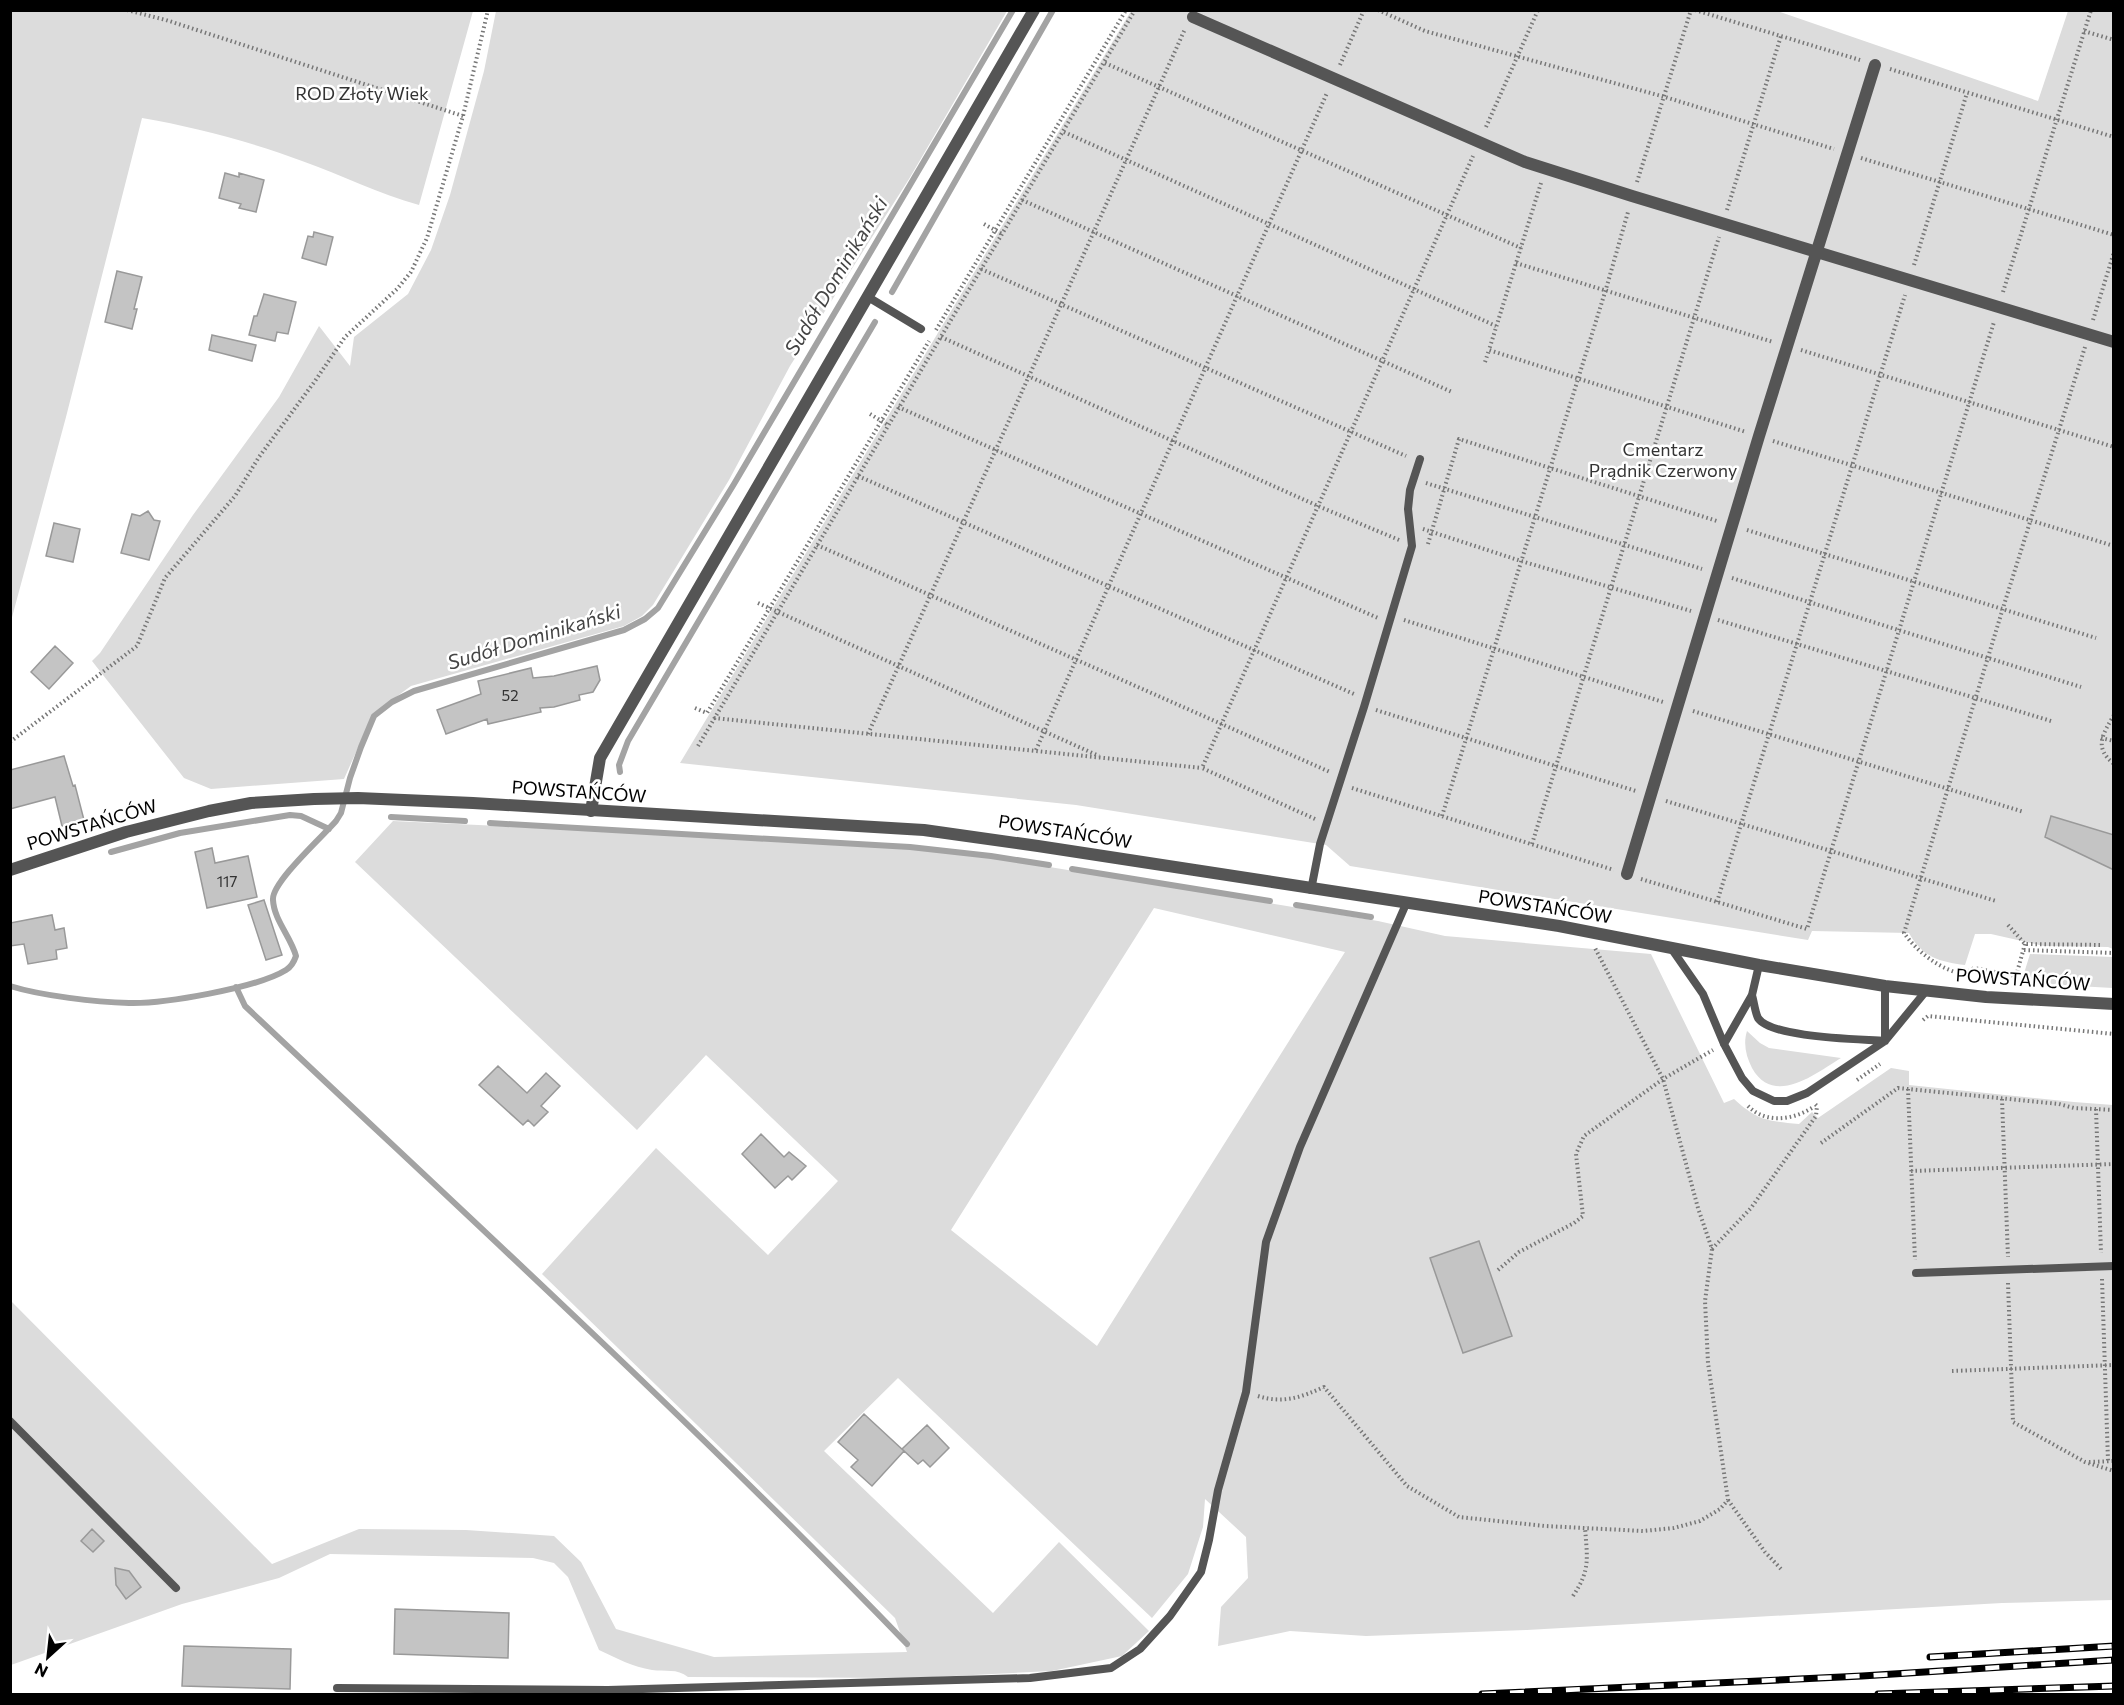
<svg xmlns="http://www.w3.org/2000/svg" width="2124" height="1705" font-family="Commissioner,sans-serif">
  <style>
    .green { fill: #dcdcdc; fill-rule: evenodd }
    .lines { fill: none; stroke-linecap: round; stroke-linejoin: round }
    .stream { stroke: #a3a3a3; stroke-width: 6 }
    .building { fill: #c4c4c4; stroke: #999; stroke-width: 1.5 }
    .path { stroke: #777; stroke-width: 4; stroke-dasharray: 1.5 3; stroke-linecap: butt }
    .service { stroke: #555; stroke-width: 8 }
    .pedestrian { stroke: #555; stroke-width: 12 }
    .minor { stroke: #555; stroke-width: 12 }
    .tertiary { stroke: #555; stroke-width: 12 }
    .rail-casing { stroke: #000; stroke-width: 7 }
    .rail { stroke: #fff; stroke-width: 4.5; stroke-dasharray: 14; stroke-linecap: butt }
    .labels { text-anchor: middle; stroke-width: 5; stroke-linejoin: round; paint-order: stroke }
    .number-label { font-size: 15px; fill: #313131 }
    .park-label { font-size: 18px; fill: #333; stroke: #fff }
    .street-label { font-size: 18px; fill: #000; stroke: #fff }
    .water-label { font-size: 20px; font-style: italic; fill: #444; stroke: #fff }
  </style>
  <rect width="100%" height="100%" fill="#fff"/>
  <path class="green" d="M11 10 473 11 419 205C379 194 342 175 302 161 251 142 195 127 142 118L66 417 11 621Z
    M496 11H1007L909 179 790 366 729 480 653 605 642 616 624 626 411 686 373 714 344 779 211 789 184 778 92 661 100 653 193 515 279 397 319 326 350 366 354 337 408 294 431 250 450 195 484 71Z
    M1131 11H1777L2038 101 2068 11H2113V949L2108 947 2044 946 1991 934H1975L1965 965C1940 962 1922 957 1909 933L1812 931 1808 940 1350 866 1326 845 1076 805 680 763Z
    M393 821 921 846 1378 921 1445 936 1651 954 1724 1103 1734 1099C1758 1121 1768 1121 1799 1124L1812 1112 1818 1118 1891 1068 1909 1071V1085L2074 1102 2113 1105V1600L2002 1603 1527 1630 1366 1636 1290 1631 1218 1646 1221 1607 1248 1578 1246 1537 1205 1499 1203 1527 1188 1574 1152 1618 898 1378 824 1451 993 1613 1059 1542 1149 1631 1122 1656 1052 1671 912 1678 688 1677C677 1668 665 1672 652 1670 633 1667 616 1658 599 1650L568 1577 554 1563 533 1558 330 1554 279 1578 182 1604 11 1665 10 1300 272 1564 359 1529 466 1530 554 1536 581 1562 616 1629 714 1657 907 1652 895 1618 542 1274 656 1148 768 1255 838 1181 706 1055 637 1130 355 862ZM1154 908 1345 952 1097 1346 951 1230Z
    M2030 954 2113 957V988L2021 983Z
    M1747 1031 1760 1043 1769 1048 1841 1058C1815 1074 1774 1107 1752 1068 1746 1056 1743 1044 1747 1031Z"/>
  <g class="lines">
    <path class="stream" d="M892 292 1053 10
      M620 772 619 765 628 741 875 322
      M391 817 465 821
      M490 823 910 847 991 856 1049 865
      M111 852 180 833 290 815 301 816 329 829
      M1072 869 1270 901
      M1296 905 1371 917
      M10 986C42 996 96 1002 129 1003 163 1004 257 988 286 970 291 967 294 962 296 956 291 937 274 920 273 900 271 883 323 836 336 821L341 813 350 778 361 747 374 716 392 702 414 691 624 630 645 619 658 608 734 484 1013 10
      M236 987 245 1006C467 1216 694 1423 907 1644"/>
  </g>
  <path class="building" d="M225 173 239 177V173L264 180 256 212 239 208 241 204 219 198Z
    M314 232 333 237 326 265 302 258 308 236 313 237Z
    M117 271 142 277 134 309H137L132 329 105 322Z
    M264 294 296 302 288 334 277 332 275 341 249 335 254 316H257Z
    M212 335 256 345 252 361 209 350Z
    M148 511 154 520 160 521 149 560 121 553 132 514 140 516Z
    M54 523 80 529 73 562 46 556Z
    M55 646 73 663 49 689 31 672Z
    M597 666 600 680 593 692 579 695 580 700 554 707 540 708 541 712 488 724 487 719 446 734 437 710 481 694 478 681 531 668 533 678 554 676Z
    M64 756 73 786 75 785 84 820 62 826 55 797 10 809V770Z
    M2051 816 2114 835V870L2045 837Z
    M212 848 215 863 248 856 257 897 207 908 195 852Z
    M264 900 282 955 266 960 248 905Z
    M52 915 55 930 64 928 67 948 56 950 57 959 28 964 24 944 10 946V923Z
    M498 1066 527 1093 546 1073 560 1086 541 1106 548 1112 534 1126 528 1120 523 1125 479 1085Z
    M761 1134 784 1157 789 1152 806 1166 792 1180 788 1176 775 1188 742 1154Z
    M1479 1241 1512 1336 1463 1353 1430 1258Z
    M864 1414 904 1451 872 1486 851 1467 858 1460 838 1442Z
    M927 1425 949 1448 930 1467 923 1460 918 1464 902 1449Z
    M92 1529 104 1541 93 1552 81 1541Z
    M115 1568 129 1571 141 1587 126 1599 116 1585Z
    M395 1609 509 1613 508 1658 394 1654Z
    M184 1646 291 1649 290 1689 182 1686Z"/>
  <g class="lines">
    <path class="path" d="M127 10 166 20 463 116
      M1378 10 1425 31 1665 97 1834 149
      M1695 10 1860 60
      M2084 31 2114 40
      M1105 63 1521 248
      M1340 65 1364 10
      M1890 69 2114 137
      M1486 127 1538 10
      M1064 132 1496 326
      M1861 158 2114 235
      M1637 182 1691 10
      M1541 183 1489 350 1746 432
      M1022 200 1452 392
      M1727 210 1781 36
      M984 224 1002 234
      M1516 263 1773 342
      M1914 265 1967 93
      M981 269 1406 456
      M2003 292 2091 10
      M2093 320 2114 252
      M936 330 1126 10
      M941 337 1318 506 1399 540
      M1801 350 2114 447
      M1485 362 1489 350
      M898 407 1378 618
      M870 414 888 425
      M1773 441 2114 546
      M858 476 1354 694
      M1426 483 1702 569
      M1423 529 1521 561 1691 611
      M1747 530 2096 638
      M1428 544 1459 439 1717 521
      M817 545 1330 772
      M1732 578 2081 687
      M758 603 1099 756
      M1404 620 1663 702
      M1718 620 2051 721
      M695 708 707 713 929 341
      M1376 710 1636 791
      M1693 711 2024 812
      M2114 715C2103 734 2093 747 2114 764
      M714 718 1202 768
      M868 734 1185 29
      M2101 738 2114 741
      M10 742 137 646 165 578 235 496 259 457 315 381 345 337 397 289 411 272 427 238 463 116 488 10
      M698 746 1135 10
      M1036 750 1327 93
      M1352 788 1614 870
      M1666 801 1996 901
      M1442 816 1606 289 1628 212
      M1315 819 1202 768 1473 156
      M1532 844 1719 237
      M1641 879 1807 929 1994 322
      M1717 902 1905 295
      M2008 925 2025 944 2102 945
      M2025 944 2016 976 1974 968 1964 974C1942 971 1917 952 1904 933L2003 608 2085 347
      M2024 950 2114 953
      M1923 1020 1928 1016 2114 1034
      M1857 1080 1880 1064
      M1908 1089 1915 1260
      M2002 1099 2008 1257
      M1748 1106C1766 1124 1792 1120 1812 1108
      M2096 1109 2101 1253
      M1821 1143 1898 1088 2059 1104 2074 1108 2114 1110
      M1911 1171 2114 1164
      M1712 1249 1751 1208 1816 1116 1817 1106 1814 1103
      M1498 1270 1519 1252 1574 1223 1583 1216 1576 1154 1584 1136 1663 1079 1713 1050
      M2102 1279 2108 1461
      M2008 1283 2013 1422 2085 1462 2114 1471
      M1952 1371 2114 1365
      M1258 1396C1283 1404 1302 1397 1324 1387L1407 1486 1459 1517 1545 1526 1643 1531 1674 1528 1700 1521 1720 1509 1728 1500 1708 1363 1705 1301 1712 1249 1698 1208 1663 1079 1595 948
      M2089 1462 2114 1461
      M1728 1500 1765 1552 1782 1570
      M1573 1596C1591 1569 1587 1558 1585 1527"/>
    <path class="service" d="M868 297 921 329
      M1311 890 1320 844 1364 707 1412 546 1408 509 1410 490 1420 459
      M1671 948 1703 994 1724 1044 1742 1078 1753 1091 1774 1101H1787L1807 1093 1885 1041 1926 991
      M1752 995C1754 1002 1755 1012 1758 1018 1771 1038 1860 1039 1885 1041
      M1885 1041V986
      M1724 1044 1752 995 1759 965
      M1916 1273 2114 1266
      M10 1421 176 1588
      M337 1688 608 1690 1030 1678 1111 1668 1140 1649 1170 1616 1201 1572 1209 1540 1218 1490 1246 1392 1266 1242 1300 1147 1406 904"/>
    <path class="pedestrian" d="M1193 17 1525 162 1632 196 2114 342
      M1627 874 1759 436 1875 65"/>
    <path class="minor" d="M591 811 600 758 1034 10"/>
    <path class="tertiary" d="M10 870 126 832 209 811 251 803 314 799 358 798 473 803 924 830 1038 846 1559 926 1759 965 1885 986 1986 997 2114 1004"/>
    <defs>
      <path id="rail" d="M1930 1657 2114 1646
        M1482 1694 1862 1676 2114 1660
        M1878 1694 2114 1686"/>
    </defs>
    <use href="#rail" class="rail-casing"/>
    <use href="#rail" class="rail"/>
  </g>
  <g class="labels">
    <g class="number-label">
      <text x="510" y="701">52</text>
      <text x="227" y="887">117</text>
    </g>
    <g class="park-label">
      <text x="362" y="100">ROD Złoty Wiek</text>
      <text x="1663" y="456">Cmentarz<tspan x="1663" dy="21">Prądnik Czerwony</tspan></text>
    </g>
    <g class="street-label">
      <text transform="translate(579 792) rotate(4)" y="6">POWSTAŃCÓW</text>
      <text transform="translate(92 825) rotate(-17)" y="6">POWSTAŃCÓW</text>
      <text transform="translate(1065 832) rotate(9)" y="6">POWSTAŃCÓW</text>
      <text transform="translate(1545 907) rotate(9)" y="6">POWSTAŃCÓW</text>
      <text transform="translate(2023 980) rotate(4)" y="6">POWSTAŃCÓW</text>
    </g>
    <g class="water-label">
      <text transform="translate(836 276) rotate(-59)" y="7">Sudół Dominikański</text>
      <text transform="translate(534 637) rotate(-17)" y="7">Sudół Dominikański</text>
    </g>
  </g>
  <rect width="2124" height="1705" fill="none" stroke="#000000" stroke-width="24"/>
  <g transform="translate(48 1657) rotate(207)" stroke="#ffffff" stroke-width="4.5" paint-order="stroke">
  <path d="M0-4.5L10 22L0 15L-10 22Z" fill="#000000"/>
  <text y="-9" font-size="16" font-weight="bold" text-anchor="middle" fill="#000000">N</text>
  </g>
</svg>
